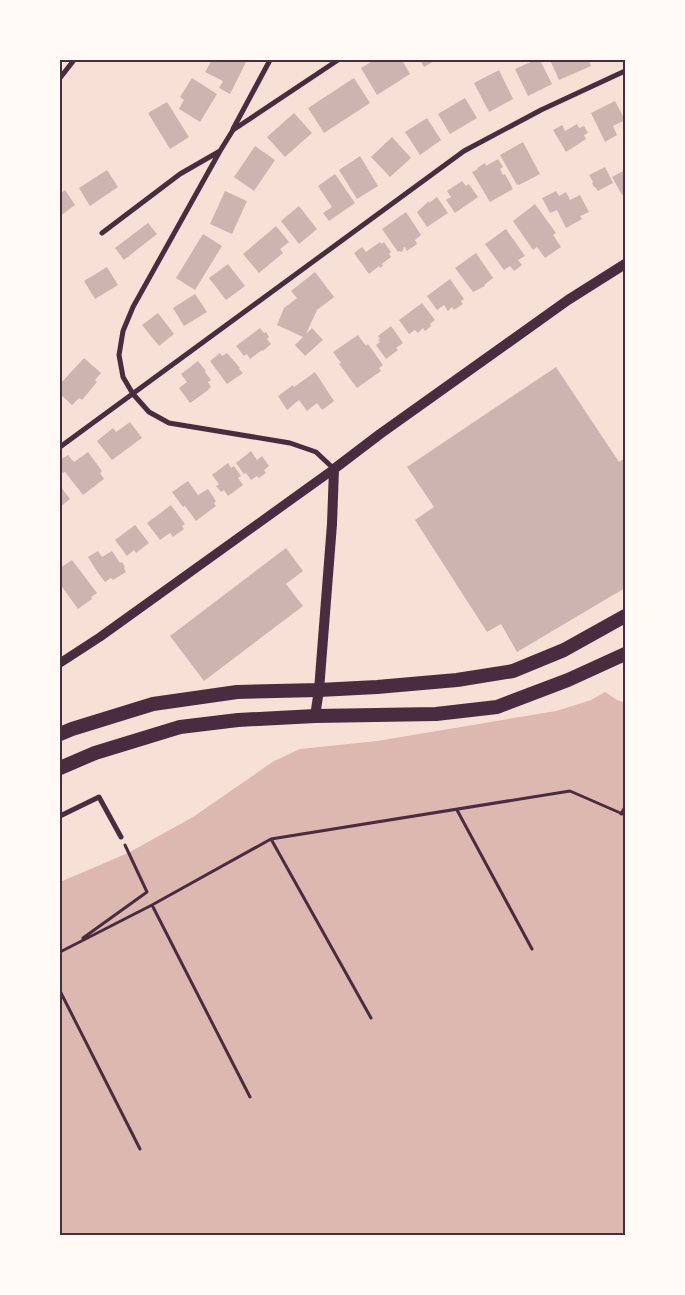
<svg xmlns="http://www.w3.org/2000/svg" width="685" height="1295" font-family="Ubuntu,sans-serif">
  <style>
    .water { fill: #dcb8b0 }
    .building { fill: #ccb4b1 }
    .lines { fill: none; stroke-linecap: round; stroke-linejoin: round }
    .path { stroke: #4a2c40; stroke-width: 3 }
    .minor { stroke: #4a2c40; stroke-width: 5 }
    .tertiary { stroke: #4a2c40; stroke-width: 9 }
    .secondary { stroke: #4a2c40; stroke-width: 10 }
    .trunk { stroke: #4a2c40; stroke-width: 14 }
    .neatline { fill: none; stroke: #4a2c40; stroke-width: 2 }
  </style>
  <rect width="100%" height="100%" fill="#f7e1d7"/>
  <path class="water" d="M605 692 617 700 625 703V1235H60V882L128 853 193 817 274 761 300 749 377 741 556 711 591 700Z"/>
  <path class="building" d="M212 60H247L230 94 219 88 223 81 205 72Z
    M374 60H402L410 74 377 95 361 68Z
    M420 60H436L424 67Z
    M535 60H540L552 84 528 96 515 69Z
    M550 60H589L591 66 559 80Z
    M499 70 513 99 489 112 474 83Z
    M192 78 217 94 200 122 179 109 184 100 180 97Z
    M354 78 370 103 324 133 308 108Z
    M465 98 477 118 450 134 438 114Z
    M615 101 625 120 613 126 617 135 605 142 591 113Z
    M167 102 189 137 170 149 148 113Z
    M294 113 312 133 285 157 267 137Z
    M427 118 441 140 420 155 405 132Z
    M577 124 579 128 584 126 588 133 584 135 586 139 566 152 553 130 562 125 565 131Z
    M392 137 411 158 390 177 371 157Z
    M523 142 540 174 519 185V184L517 185 500 155Z
    M255 146 275 160 254 191 234 177Z
    M360 156 378 186 357 199 339 170Z
    M498 159 503 167 500 169 503 175 505 174 513 189 490 202 472 172 478 169 477 168 485 163 486 166Z
    M605 167 613 183 598 191 595 187H594L592 183 593 182 589 175Z
    M107 170 118 187 90 206 79 188Z
    M625 170V193L622 195 612 177Z
    M335 174 355 203 329 221 323 213 332 207 318 186Z
    M462 181 466 186 469 184 478 197 455 213 446 200 451 197 447 191Z
    M65 190 75 205 60 216V194Z
    M225 191 247 201 232 234 210 224Z
    M556 191 559 196 566 192 570 200 580 195 589 212 580 216 582 219 566 228 557 210 550 213 542 198Z
    M437 197 448 213 427 227 417 212 429 201V203Z
    M535 204 556 233 553 235 561 247 545 258 537 247 533 250 513 221Z
    M299 206 317 229 299 244 281 221Z
    M406 212 421 235 415 240 417 244 407 251 405 247 403 248 404 249 401 252 399 251 398 252 382 229Z
    M148 223 157 234 124 260 115 248Z
    M276 226 289 242 280 249 283 253 259 273 243 254Z
    M506 229 525 256 518 260 522 265 514 271 510 266 504 270 485 244Z
    M203 234 222 246 195 290 176 278Z
    M380 242 381 244 384 242 391 252 389 254 391 257 382 264 383 266 380 268 379 266 369 274 354 253 362 247 366 252Z
    M476 253 493 278 484 285 485 286 473 292 455 268Z
    M228 264 245 286 226 300 209 278Z
    M107 267 118 285 95 299 84 281Z
    M315 272 334 297 317 310 306 334 312 328 323 340 305 356 295 345 303 337 277 325 284 308 297 298 291 291Z
    M450 279 464 299 461 301 463 304 454 310 452 307 448 311 444 305 437 310 427 296Z
    M195 294 207 312 184 326 173 308Z
    M422 303 435 320 430 324 431 326 425 331 423 328 418 333 415 330 409 334 399 320Z
    M158 313 174 334 159 346 142 325Z
    M391 326 403 343 396 348 398 350 386 359 376 345 380 342 378 340 380 339 378 336Z
    M260 328 264 333 266 332 269 337 267 339 271 344 263 351 262 350 250 359 247 354 244 356 236 346Z
    M358 335 366 346 368 344 383 365 379 368 381 371 357 388 339 364 341 363 333 352Z
    M220 353 222 356 227 353 240 368 239 369 243 373 227 384 210 361Z
    M84 358 101 373 95 380 97 382 82 400 79 398 72 405 60 394V384Z
    M198 361 206 371 205 372 211 380 208 382 211 387 207 391 190 403 179 388 187 382 181 374Z
    M556 367 619 462 625 458V588L517 652 501 624 487 632 415 520 434 507 407 467Z
    M315 372 334 401 322 410 317 403 307 411 299 400 287 410 278 396 293 385 294 387Z
    M130 422 142 438 112 460 97 441 113 428 116 432Z
    M251 451 257 460 262 456 269 466 264 470 266 473 259 478 257 476 251 480 246 473 244 474 236 463Z
    M88 452 102 471 100 473 104 479 83 495 65 472 63 473 60 469V460L68 455 74 462Z
    M228 463 231 468 234 466 241 476 238 478 243 485 228 496 224 490 221 492 216 486 219 484 212 475Z
    M188 481 198 495 208 489 216 501 214 503 216 506 196 521 185 506 183 507 172 492Z
    M60 486 70 499 60 507Z
    M171 505 185 524 182 526 184 529 173 537 170 533 160 540 147 523Z
    M135 525 149 543 136 553 134 550 127 556 115 540Z
    M286 548 303 571 286 584 303 606 204 681 170 636Z
    M98 551 102 557 112 551 120 563 122 562 125 567 124 568 126 572 113 580 111 578 105 582 98 573 88 557Z
    M72 560 97 593 91 597 92 599 78 609 60 584V568Z"/>
  <g class="lines">
    <path class="path" d="M457 810 532 949
      M621 814 625 807
      M271 839 371 1018
      M152 905 250 1097
      M83 938 147 892 125 845
      M60 952 152 905 271 839 570 791 625 815
      M60 991 140 1149"/>
    <path class="minor" d="M60 78 74 60
      M233 129 270 60
      M220 151 133 307 123 331 119 355 123 377 133 394 149 412 169 423 290 443 316 452 334 469
      M102 233 180 174 220 151 233 130 338 60
      M60 447 464 151 541 110 625 71
      M60 816 99 797 121 837"/>
    <path class="tertiary" d="M60 663 100 637 334 469"/>
    <path class="secondary" d="M315 716 319 690 332 524 334 469 380 434 568 300 625 264"/>
    <path class="trunk" d="M60 734 72 729 153 704 237 692 319 690 377 687 457 680 513 671 564 650 625 616
      M60 768 95 753 180 727 238 720 315 716 436 714 497 707 568 680 625 654"/>
  </g>
  <rect width="685" height="1295" fill="none" stroke="#fffaf5" stroke-width="122"/>
  <rect x="61" y="61" width="563" height="1173" class="neatline"/>
</svg>
